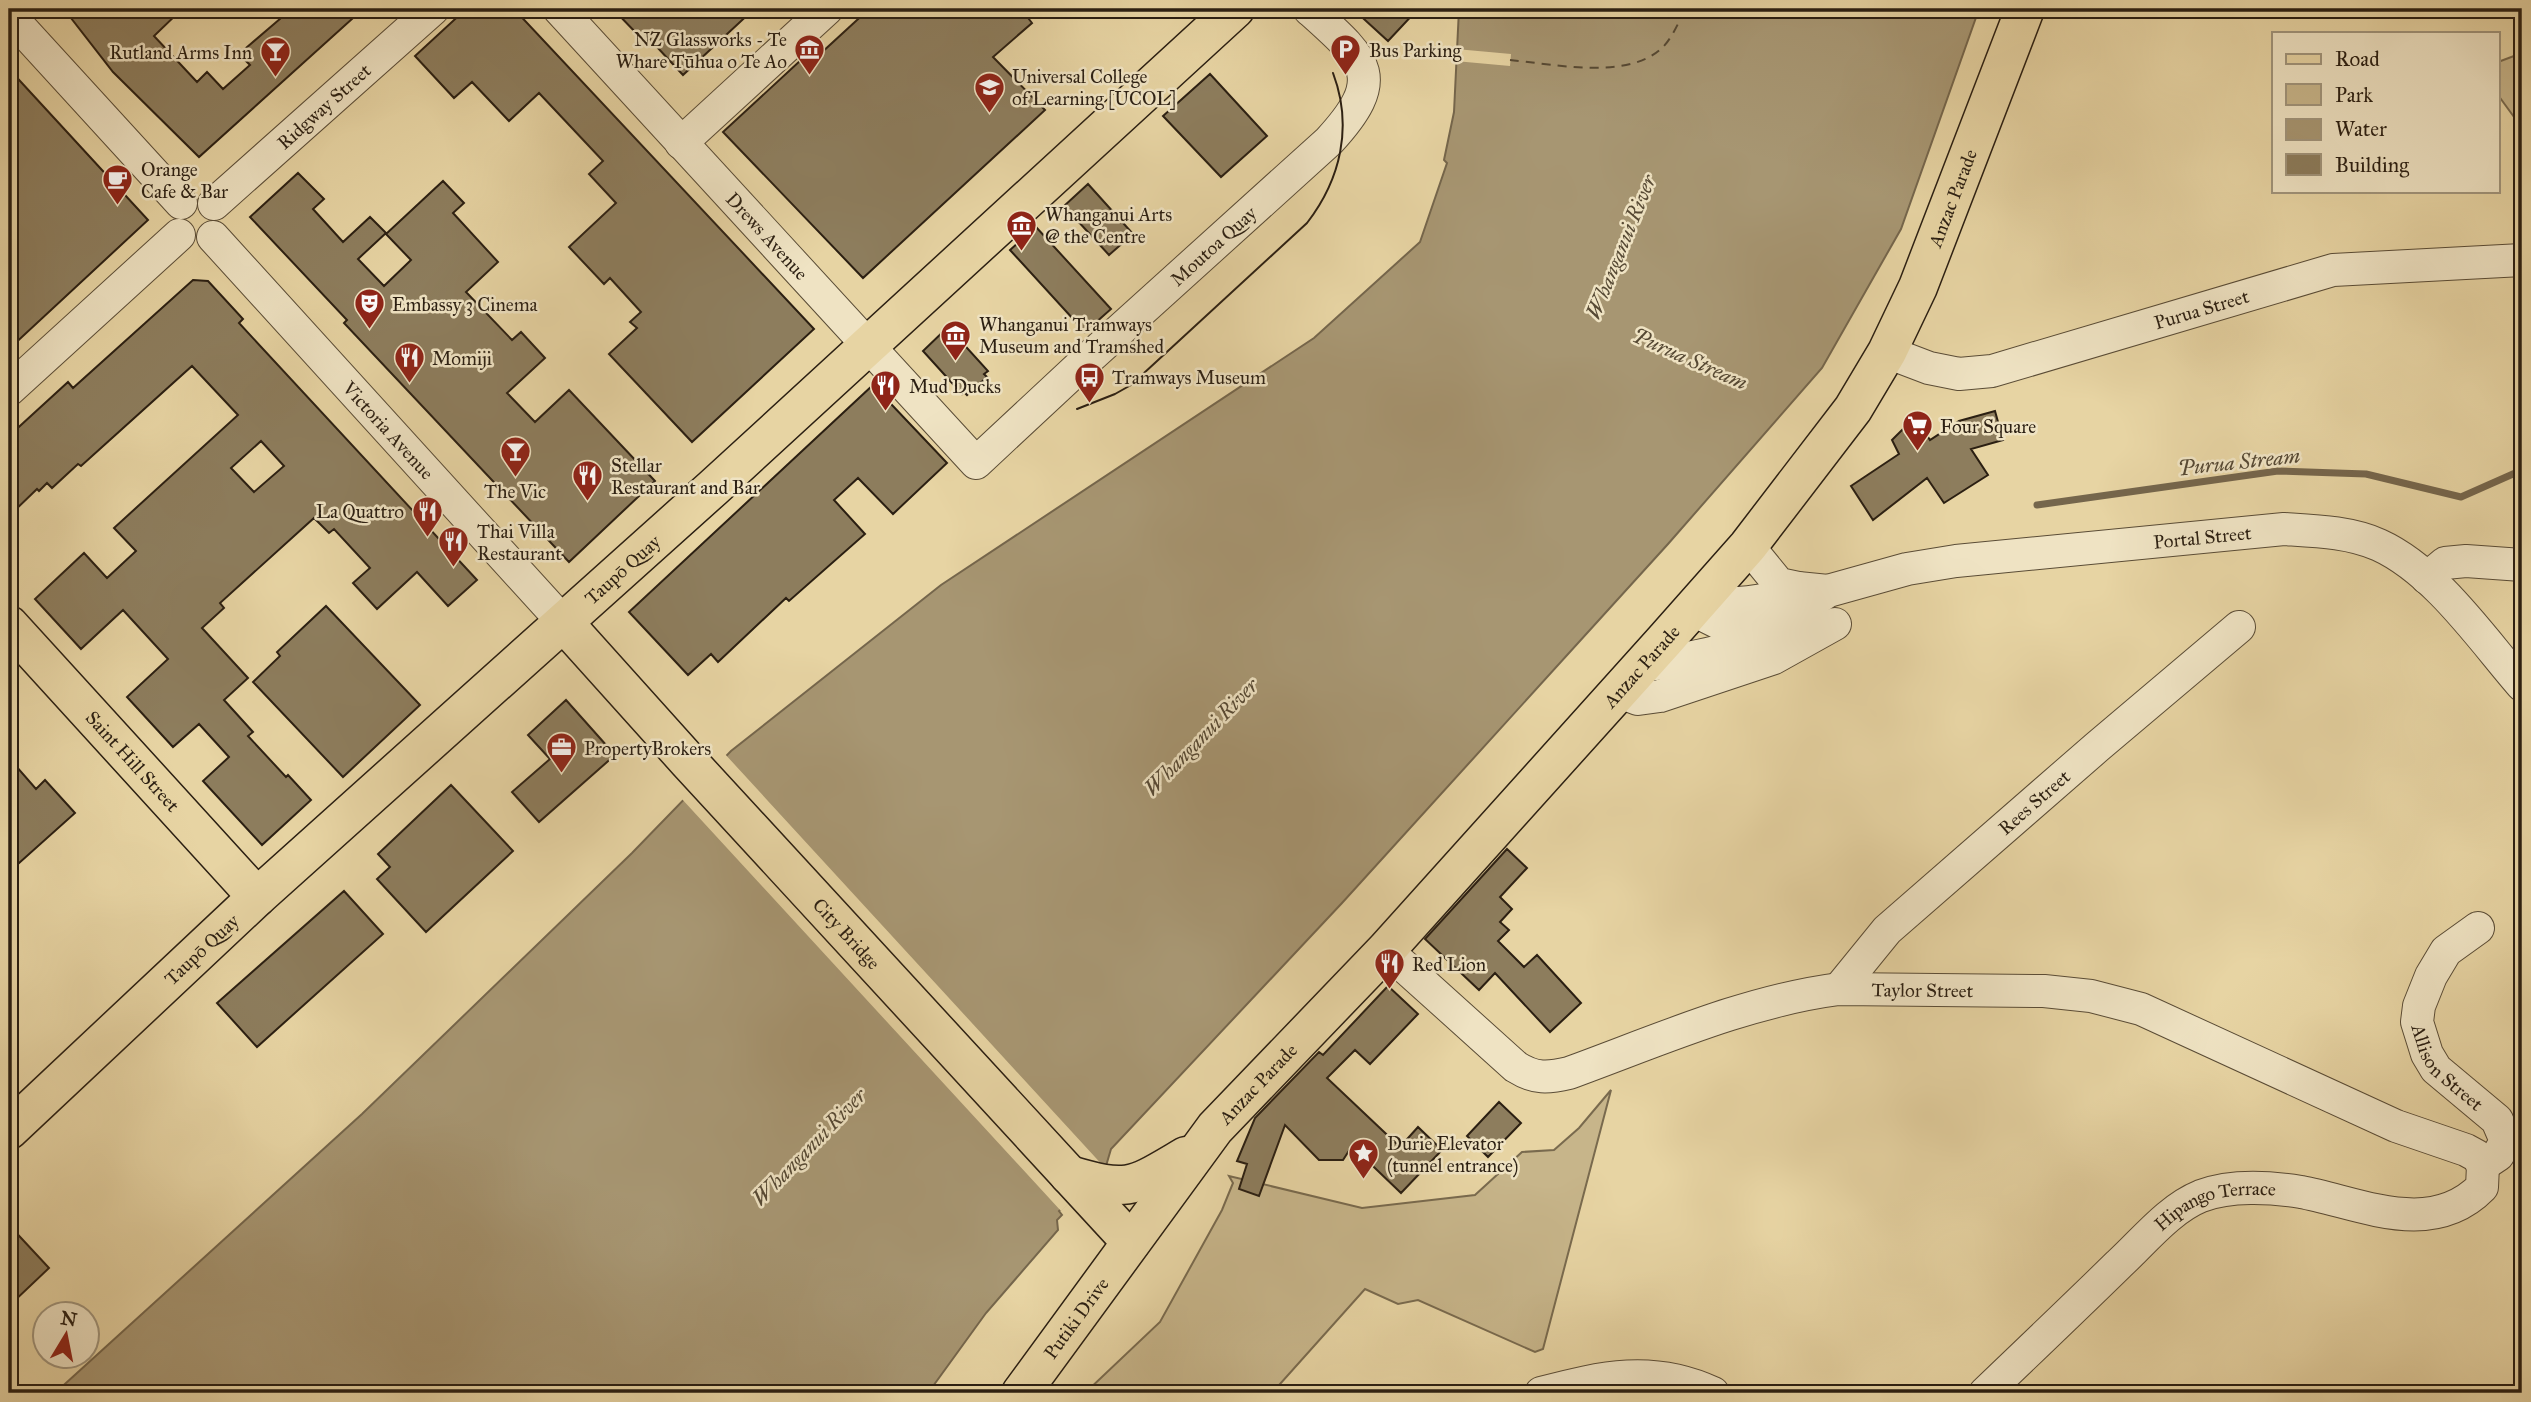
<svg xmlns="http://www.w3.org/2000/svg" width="2531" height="1402" font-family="'IM FELL Great Primer',serif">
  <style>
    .green { fill: #c7b58a; stroke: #796a4e; stroke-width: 2 }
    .water { fill: #a79672; stroke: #75664c; stroke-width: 2 }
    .pier { fill: #e7d4a3 }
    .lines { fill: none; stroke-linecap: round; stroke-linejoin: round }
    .stream { stroke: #75664c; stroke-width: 7 }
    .ferry { stroke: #564934; stroke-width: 2; stroke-dasharray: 9 7; stroke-linecap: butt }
    .building { fill: #8d7d5d; stroke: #2b1f12; stroke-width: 2; fill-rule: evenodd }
    .minor-casing { stroke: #5a4c36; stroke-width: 34 }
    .major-casing { stroke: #2b1f12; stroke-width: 41 }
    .minor { stroke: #efe3c3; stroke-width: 32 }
    .major { stroke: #e7d4a3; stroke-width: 38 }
    .tram { stroke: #2b1f12; stroke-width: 2 }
    .labels { text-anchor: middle; stroke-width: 5; stroke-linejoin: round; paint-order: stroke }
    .poi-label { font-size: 19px; fill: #2b1f12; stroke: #efe3c3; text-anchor: start }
    .street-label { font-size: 19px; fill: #2b1f12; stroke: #efe3c3 }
    .water-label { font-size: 21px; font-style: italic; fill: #564934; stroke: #efe3c3 }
  </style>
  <rect width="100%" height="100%" fill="#e7d4a3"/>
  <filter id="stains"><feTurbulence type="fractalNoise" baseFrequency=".00286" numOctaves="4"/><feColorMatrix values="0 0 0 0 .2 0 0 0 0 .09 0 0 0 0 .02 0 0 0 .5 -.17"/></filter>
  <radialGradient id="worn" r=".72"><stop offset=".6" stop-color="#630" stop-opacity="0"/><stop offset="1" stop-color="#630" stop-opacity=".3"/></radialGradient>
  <path class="green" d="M2522 53V128L2498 95V62Z
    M1611 1090 1543 1349 1535 1352 1418 1300 1398 1304 1365 1289 1272 1393H1085L1160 1322 1222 1210 1233 1183 1229 1176 1362 1208 1475 1195 1522 1152 1554 1150 1579 1128Z"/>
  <path class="water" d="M1459 9H1979L1901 229 1822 368 1668 544 1342 903 1111 1149 1106 1166 1059 1211 1062 1215 1057 1220 1058 1230 986 1313 928 1393H55L362 1114 632 853 731 751 941 585 1314 338 1420 242 1447 163 1444 160 1454 112Z"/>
  <path class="pier" d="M1456 49 1511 54 1510 66 1455 61Z
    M724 753 1106 1169 1061 1211 681 798Z"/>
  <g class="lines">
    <path class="stream" d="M2037 505 2278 471 2366 474 2461 497 2522 470"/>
    <path class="ferry" d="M1510 60C1554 64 1629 81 1663 47 1672 38 1680 20 1685 9"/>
  </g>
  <path class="building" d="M64 9H182L154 36 197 82 207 72 223 89 250 65 239 54 288 12 292 13 297 9H363L199 157 113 72Z
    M466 9H514L814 329 692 442 609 354 637 328 630 322 641 312 610 278 604 284 569 247 616 203 589 174 603 161 539 93 509 121 472 82 454 98 415 56Z
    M613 9H754L683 75 644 33 640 37Z
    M869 9H1021L1032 23 993 57 1045 110 863 278 723 132 814 48 820 54Z
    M1353 9H1418L1388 41Z
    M9 69 148 220 9 349Z
    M1210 74 1267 136 1221 177 1163 116Z
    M298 173 324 199 313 209 343 242 370 217 386 233 358 259 384 286 411 260 386 234 443 181 464 203 453 213 498 262 466 292 512 340 521 332 545 358 507 393 535 422 569 390 655 481 569 562 344 323 347 320 250 217Z
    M1088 184 1133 234 1109 255 1064 206Z
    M1036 227 1111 309 1085 332 1010 250Z
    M193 280 208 281 243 319 239 323 477 580 448 606 417 572 377 609 353 583 370 568 334 529 329 533 314 518 220 603 224 608 202 628 248 678 224 700 253 732 248 736 286 777 288 775 311 800 262 845 203 781 229 757 199 724 173 747 127 697 168 659 123 610 81 649 35 599 84 553 107 578 136 551 114 528 238 415 192 366 81 466 78 464 52 488 47 483 39 491 37 489 9 516V436L68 382 73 388ZM261 441 284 466 254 492 231 468Z
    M948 327 988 371 984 374 987 377 967 395 964 392 962 394 923 351Z
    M873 385 947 463 893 514 858 478 834 500 865 534 789 601 786 598 718 662 711 654 688 675 629 612Z
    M1995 411 2003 440 1971 449 1988 475 1944 503 1927 478 1873 520 1851 486 1899 454 1892 440 1915 417 1930 440 1959 421Z
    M326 606 420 705 343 777 253 682 280 656 277 652Z
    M566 700 615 755 539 822 512 792 550 759 528 735Z
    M9 758 36 789 45 780 75 813 9 872Z
    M451 785 513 851 426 932 377 879 390 867 378 854Z
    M1507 849 1527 868 1500 897 1512 909 1500 922 1509 930 1498 941 1524 967 1537 955 1581 1003 1550 1032 1495 973 1479 990 1425 939Z
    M344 891 383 934 257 1047 217 1003Z
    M1388 986 1418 1014 1370 1064 1355 1050 1327 1078 1400 1147 1418 1127 1442 1150 1401 1193 1352 1146 1343 1160H1319L1285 1125 1259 1196 1239 1189 1247 1164 1237 1161 1255 1118 1319 1052 1323 1055Z
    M1499 1102 1521 1123 1488 1157 1467 1136Z
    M9 1225 49 1268 9 1306Z"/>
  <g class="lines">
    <defs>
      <g id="minor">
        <path id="s1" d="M559 9 976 463 1079 367 1329 141C1388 77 1366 60 1309 9"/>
        <path d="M9 15 181 203"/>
        <path d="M681 143 827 9"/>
        <path id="s2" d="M214 204 433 9"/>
        <path id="s3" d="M213 237 564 623"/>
        <path id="s4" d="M1887 352 1929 368 1959 374 1992 371 2333 270 2522 260"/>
        <path d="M9 390 179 235"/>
        <path d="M1748 546 1779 584 1798 588 1828 591"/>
        <path d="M2427 578 2445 563 2466 561 2522 565"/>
        <path d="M1705 593C1710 595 1715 600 1720 601 1744 607 1777 598 1798 588"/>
        <path id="s5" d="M1693 606 1707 617 1727 627 1754 628 1790 617 1828 591 1907 569 1956 561 2284 529C2316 531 2350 532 2379 545 2436 571 2482 639 2522 685"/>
        <path d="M1639 667C1668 662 1744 650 1767 634"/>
        <path d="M1617 691 1638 699 1660 696 1774 658 1835 624"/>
        <path id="s6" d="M2478 928 2446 951 2431 976 2419 1006 2417 1022 2427 1054 2436 1069 2497 1120 2506 1141 2498 1155 2483 1165"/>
        <path id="s7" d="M1386 950 1516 1067C1535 1079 1548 1078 1569 1073 1657 1041 1746 1001 1839 989L2044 991 2091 996 2141 1009 2396 1126 2466 1150 2477 1156 2483 1165"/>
        <path id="s8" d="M1839 989 1887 930 2097 747 2239 627"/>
        <path d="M1541 1393C1602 1377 1653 1365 1713 1393"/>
        <path id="s9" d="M1985 1393C2030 1350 2075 1307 2119 1264 2144 1241 2169 1209 2201 1196 2230 1185 2270 1187 2301 1192 2360 1203 2431 1239 2482 1187L2483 1165"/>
      </g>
      <g id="major">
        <path id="s10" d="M564 623 688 761 1131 1242"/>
        <path id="s11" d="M9 625 257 897"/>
        <path id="s12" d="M9 1130 257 897 713 488 1235 9"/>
        <path d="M1069 1175C1130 1193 1133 1187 1186 1156"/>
        <path id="s13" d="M1021 1393 1215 1128 1386 950 1664 641 1748 546 1853 409 1887 352 1918 287 2025 9"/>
      </g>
    </defs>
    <use href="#minor" class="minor-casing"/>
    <use href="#major" class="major-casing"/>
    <use href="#minor" class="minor"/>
    <use href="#major" class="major"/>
    <path class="tram" d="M1077 409 1115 394 1131 385 1307 223C1341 179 1353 126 1333 73"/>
  </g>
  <defs>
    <symbol id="museum-pin" viewBox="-11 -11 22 30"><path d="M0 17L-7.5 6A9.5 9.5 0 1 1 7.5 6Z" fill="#8f2418" stroke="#efe3c3"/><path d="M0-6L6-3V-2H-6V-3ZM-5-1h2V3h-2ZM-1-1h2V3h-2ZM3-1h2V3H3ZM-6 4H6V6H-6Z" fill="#fff"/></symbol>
    <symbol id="parking-pin" viewBox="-11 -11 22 30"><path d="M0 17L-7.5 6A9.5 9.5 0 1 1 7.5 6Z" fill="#8f2418" stroke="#efe3c3"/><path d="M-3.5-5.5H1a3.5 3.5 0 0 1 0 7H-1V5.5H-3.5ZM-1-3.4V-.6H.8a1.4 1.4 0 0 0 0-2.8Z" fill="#fff"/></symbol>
    <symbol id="bar-pin" viewBox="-11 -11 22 30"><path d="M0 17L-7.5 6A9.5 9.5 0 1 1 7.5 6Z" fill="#8f2418" stroke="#efe3c3"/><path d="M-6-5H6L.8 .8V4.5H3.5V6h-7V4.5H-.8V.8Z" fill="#fff"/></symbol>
    <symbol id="university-pin" viewBox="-11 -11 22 30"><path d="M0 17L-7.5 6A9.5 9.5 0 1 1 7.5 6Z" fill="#8f2418" stroke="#efe3c3"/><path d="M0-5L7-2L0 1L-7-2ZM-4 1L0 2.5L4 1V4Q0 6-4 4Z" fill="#fff"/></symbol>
    <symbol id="cafe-pin" viewBox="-11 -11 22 30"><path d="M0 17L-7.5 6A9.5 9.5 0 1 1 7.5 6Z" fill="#8f2418" stroke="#efe3c3"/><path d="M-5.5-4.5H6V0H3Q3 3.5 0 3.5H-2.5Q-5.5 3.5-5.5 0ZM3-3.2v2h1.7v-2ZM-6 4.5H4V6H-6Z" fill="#fff"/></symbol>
    <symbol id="theatre-pin" viewBox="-11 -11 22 30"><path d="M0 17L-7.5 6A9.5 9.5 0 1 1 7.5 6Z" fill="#8f2418" stroke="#efe3c3"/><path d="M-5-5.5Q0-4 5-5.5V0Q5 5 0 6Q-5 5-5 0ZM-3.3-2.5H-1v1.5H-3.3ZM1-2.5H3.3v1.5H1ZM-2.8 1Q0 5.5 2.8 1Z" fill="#fff"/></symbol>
    <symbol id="restaurant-pin" viewBox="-11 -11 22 30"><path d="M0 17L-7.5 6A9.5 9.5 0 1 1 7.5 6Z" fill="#8f2418" stroke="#efe3c3"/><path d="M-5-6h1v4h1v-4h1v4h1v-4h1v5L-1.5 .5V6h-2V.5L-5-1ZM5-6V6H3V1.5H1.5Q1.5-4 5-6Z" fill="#fff"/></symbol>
    <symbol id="bus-pin" viewBox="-11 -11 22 30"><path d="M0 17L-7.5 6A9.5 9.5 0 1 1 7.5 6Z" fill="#8f2418" stroke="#efe3c3"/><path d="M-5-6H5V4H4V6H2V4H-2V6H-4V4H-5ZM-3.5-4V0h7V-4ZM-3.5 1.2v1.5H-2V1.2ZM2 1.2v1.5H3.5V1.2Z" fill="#fff"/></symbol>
    <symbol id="supermarket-pin" viewBox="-11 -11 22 30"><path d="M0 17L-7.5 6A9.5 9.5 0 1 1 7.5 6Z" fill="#8f2418" stroke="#efe3c3"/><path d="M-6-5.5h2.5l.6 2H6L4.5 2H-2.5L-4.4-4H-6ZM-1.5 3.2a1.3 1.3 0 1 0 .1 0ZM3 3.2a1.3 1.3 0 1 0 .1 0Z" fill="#fff"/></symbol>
    <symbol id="office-pin" viewBox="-11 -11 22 30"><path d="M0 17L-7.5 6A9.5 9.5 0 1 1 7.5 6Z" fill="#8f2418" stroke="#efe3c3"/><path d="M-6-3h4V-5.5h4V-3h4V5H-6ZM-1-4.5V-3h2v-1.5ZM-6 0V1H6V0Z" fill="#fff"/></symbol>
    <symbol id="sight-pin" viewBox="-11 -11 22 30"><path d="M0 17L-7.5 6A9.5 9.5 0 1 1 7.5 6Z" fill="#8f2418" stroke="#efe3c3"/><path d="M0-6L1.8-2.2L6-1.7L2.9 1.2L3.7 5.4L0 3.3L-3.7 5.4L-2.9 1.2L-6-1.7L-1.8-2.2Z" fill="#fff"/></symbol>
  </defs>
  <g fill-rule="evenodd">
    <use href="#museum-pin" x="792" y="32" width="35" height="47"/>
    <use href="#parking-pin" x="1328" y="32" width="35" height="47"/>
    <use href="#bar-pin" x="258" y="34" width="35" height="47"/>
    <use href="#university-pin" x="972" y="70" width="35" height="47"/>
    <use href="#cafe-pin" x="100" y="162" width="35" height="47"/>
    <use href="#museum-pin" x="1004" y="208" width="35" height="47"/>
    <use href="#theatre-pin" x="352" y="286" width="35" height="47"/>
    <use href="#museum-pin" x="938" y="318" width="35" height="47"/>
    <use href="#restaurant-pin" x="392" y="340" width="35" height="47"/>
    <use href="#bus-pin" x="1072" y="360" width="35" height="47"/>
    <use href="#restaurant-pin" x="868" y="368" width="35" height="47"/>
    <use href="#supermarket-pin" x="1900" y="408" width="35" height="47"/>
    <use href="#bar-pin" x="498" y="434" width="35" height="47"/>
    <use href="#restaurant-pin" x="570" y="458" width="35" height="47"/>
    <use href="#restaurant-pin" x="410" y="494" width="35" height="47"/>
    <use href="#restaurant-pin" x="436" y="524" width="35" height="47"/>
    <use href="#office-pin" x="544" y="730" width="35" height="47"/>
    <use href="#restaurant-pin" x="1372" y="946" width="35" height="47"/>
    <use href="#sight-pin" x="1346" y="1136" width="35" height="47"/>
  </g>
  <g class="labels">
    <g class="poi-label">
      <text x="787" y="46" text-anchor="end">NZ Glassworks - Te<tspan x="787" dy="22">Whare Tūhua o Te Ao</tspan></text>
      <text x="1369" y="57">Bus Parking</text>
      <text x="252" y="59" text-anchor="end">Rutland Arms Inn</text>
      <text x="1012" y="83">Universal College<tspan x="1012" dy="22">of Learning [UCOL]</tspan></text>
      <text x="141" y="176">Orange<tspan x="141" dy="22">Cafe &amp; Bar</tspan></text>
      <text x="1045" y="221">Whanganui Arts<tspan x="1045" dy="22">@ the Centre</tspan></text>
      <text x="392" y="311">Embassy 3 Cinema</text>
      <text x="979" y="331">Whanganui Tramways<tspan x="979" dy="22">Museum and Tramshed</tspan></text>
      <text x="432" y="365">Momiji</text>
      <text x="1112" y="384">Tramways Museum</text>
      <text x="909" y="393">Mud Ducks</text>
      <text x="1940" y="433">Four Square</text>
      <text x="611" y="472">Stellar<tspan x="611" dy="22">Restaurant and Bar</tspan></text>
      <text x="515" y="498" text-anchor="middle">The Vic</text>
      <text x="404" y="518" text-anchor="end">La Quattro</text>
      <text x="477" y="538">Thai Villa<tspan x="477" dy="22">Restaurant</tspan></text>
      <text x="584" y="755">PropertyBrokers</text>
      <text x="1412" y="971">Red Lion</text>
      <text x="1387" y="1150">Durie Elevator<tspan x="1387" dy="22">(tunnel entrance)</tspan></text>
    </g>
    <g class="street-label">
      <text dy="7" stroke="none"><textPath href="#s2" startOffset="147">Ridgway Street</textPath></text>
      <text dy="7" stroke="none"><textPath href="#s13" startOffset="1524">Anzac Parade</textPath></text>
      <text dy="7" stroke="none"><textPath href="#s1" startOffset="308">Drews Avenue</textPath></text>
      <text dy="7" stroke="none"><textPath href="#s1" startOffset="938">Moutoa Quay</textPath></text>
      <text dy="7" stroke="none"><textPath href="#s4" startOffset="327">Purua Street</textPath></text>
      <text dy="7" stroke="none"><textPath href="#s3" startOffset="261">Victoria Avenue</textPath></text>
      <text dy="7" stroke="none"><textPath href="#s5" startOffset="530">Portal Street</textPath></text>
      <text dy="7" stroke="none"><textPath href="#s12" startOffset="831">Taupō Quay</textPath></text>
      <text dy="7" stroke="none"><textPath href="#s13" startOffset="957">Anzac Parade</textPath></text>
      <text dy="7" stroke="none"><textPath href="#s11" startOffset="184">Saint Hill Street</textPath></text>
      <text dy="7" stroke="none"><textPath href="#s8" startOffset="271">Rees Street</textPath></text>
      <text dy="7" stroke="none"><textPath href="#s10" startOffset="420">City Bridge</textPath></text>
      <text dy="7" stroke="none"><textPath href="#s12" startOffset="264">Taupō Quay</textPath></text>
      <text dy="7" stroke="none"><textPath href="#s7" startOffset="597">Taylor Street</textPath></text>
      <text dy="7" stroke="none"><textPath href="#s6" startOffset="173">Allison Street</textPath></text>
      <text dy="7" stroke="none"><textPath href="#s13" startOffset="390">Anzac Parade</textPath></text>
      <text dy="7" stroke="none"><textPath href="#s9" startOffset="304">Hipango Terrace</textPath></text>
      <text dy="7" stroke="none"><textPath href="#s13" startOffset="93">Putiki Drive</textPath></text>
    </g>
    <g class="water-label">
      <text transform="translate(1621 247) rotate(-68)" y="7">Whanganui River</text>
      <text transform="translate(1690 359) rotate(24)" y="7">Purua Stream</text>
      <text transform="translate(2239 462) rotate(-6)" y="7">Purua Stream</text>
      <text transform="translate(1201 737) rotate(-46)" y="7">Whanganui River</text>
      <text transform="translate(809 1147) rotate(-46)" y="7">Whanganui River</text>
    </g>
  </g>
  <rect width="2531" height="1402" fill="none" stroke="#e7d4a3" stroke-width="35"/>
  <rect x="10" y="10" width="2510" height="1381" fill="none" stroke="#2b1f12" stroke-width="3.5"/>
  <rect x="18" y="18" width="2496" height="1367" fill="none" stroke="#2b1f12" stroke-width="2"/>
  <rect x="2272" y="32" width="228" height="161" fill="#efe3c3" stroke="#a1957c" stroke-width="2"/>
  <rect x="2286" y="54" width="35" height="10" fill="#e7d4a3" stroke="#a1957c" stroke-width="2"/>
  <text x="2335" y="66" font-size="21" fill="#2b1f12">Road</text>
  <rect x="2286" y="84" width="35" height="21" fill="#c7b58a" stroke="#a1957c" stroke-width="2"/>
  <text x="2335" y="102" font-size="21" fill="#2b1f12">Park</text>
  <rect x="2286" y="119" width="35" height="21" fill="#a79672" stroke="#a1957c" stroke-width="2"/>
  <text x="2335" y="136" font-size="21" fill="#2b1f12">Water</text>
  <rect x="2286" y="154" width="35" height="21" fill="#8d7d5d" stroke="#a1957c" stroke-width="2"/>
  <text x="2335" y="172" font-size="21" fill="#2b1f12">Building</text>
  <g transform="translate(66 1335) rotate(10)"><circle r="33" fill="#efe3c3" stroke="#a1957c" stroke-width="2"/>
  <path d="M0-5L12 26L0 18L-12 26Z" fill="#8f2418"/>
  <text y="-10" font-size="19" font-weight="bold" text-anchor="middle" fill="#2b1f12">N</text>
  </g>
  <rect width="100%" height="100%" filter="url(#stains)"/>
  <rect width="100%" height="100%" fill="url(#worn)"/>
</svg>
